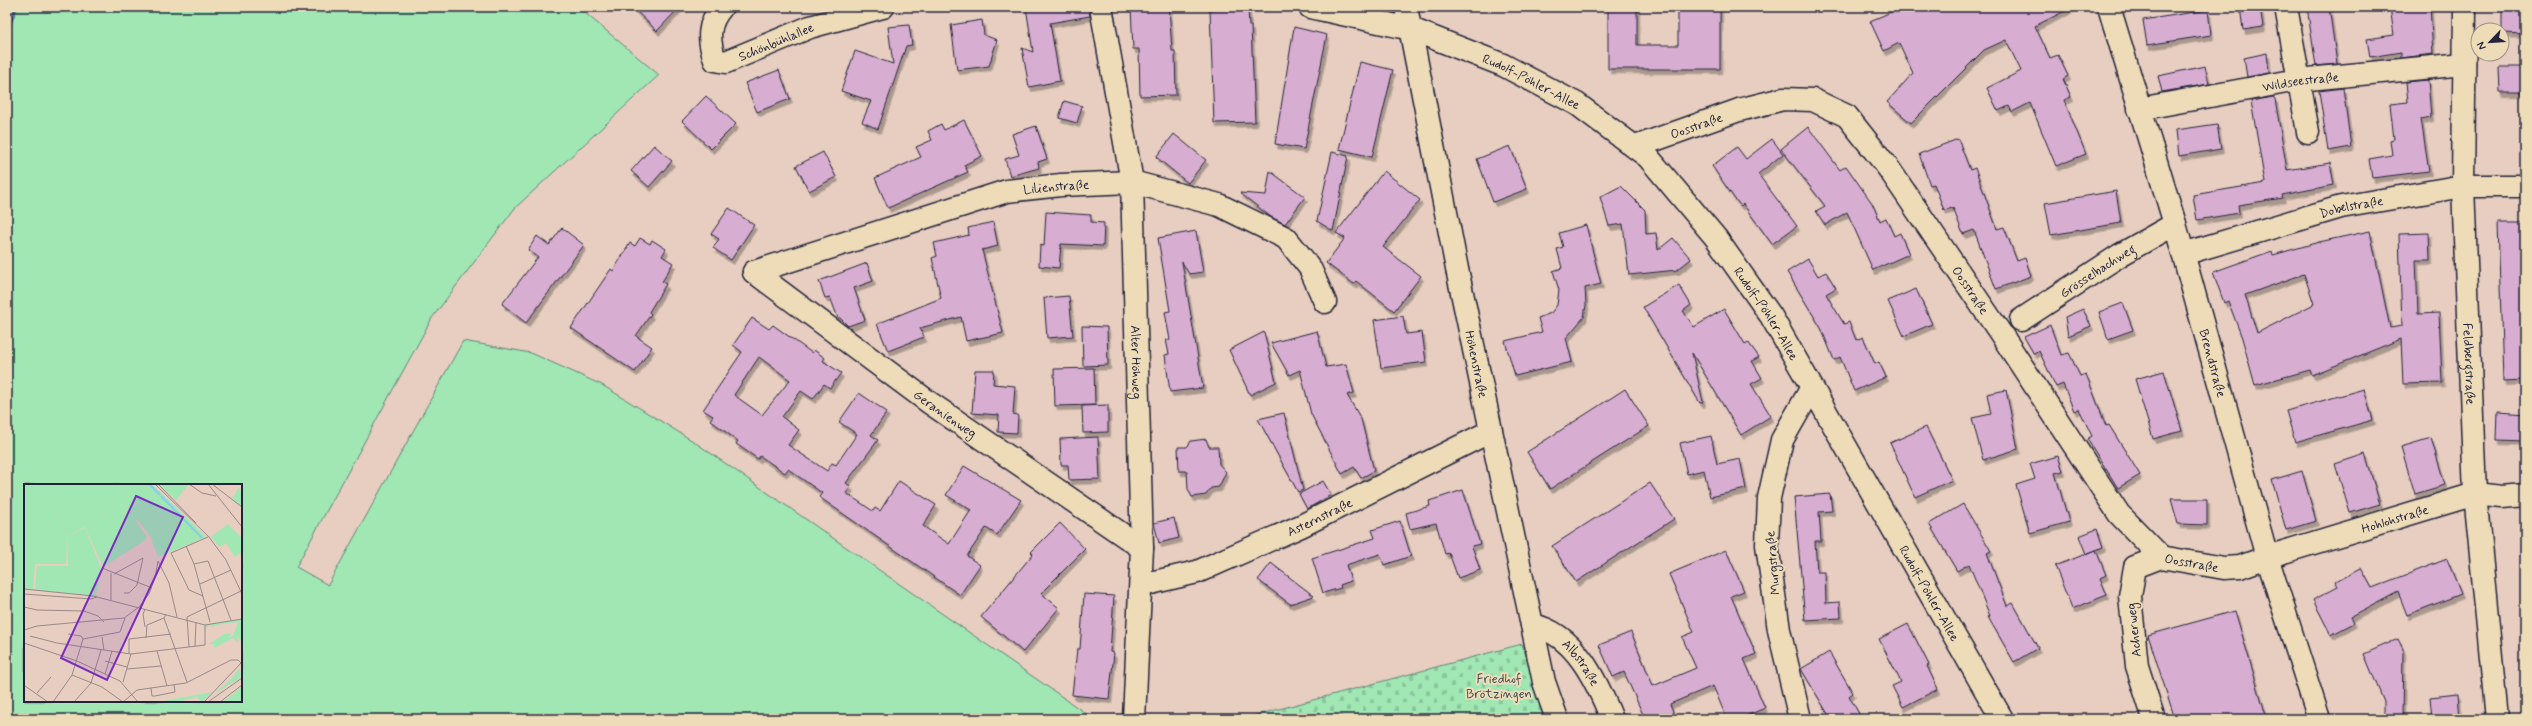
<svg xmlns="http://www.w3.org/2000/svg" width="2532" height="726" font-family="Mynerve,sans-serif">
  <style>
    .green { fill: #a0e7b4; stroke: #618478; fill-rule: evenodd }
    .cemetery { fill: url(#cemetery-stones); stroke: #618478 }
    .lines { fill: none; stroke-linecap: round; stroke-linejoin: round }
    .stream { stroke: #6087a5; stroke-width: 6 }
    .building { fill: #d8add2; stroke: #22223b; fill-rule: evenodd; filter: url(#shadow) }
    .minor-casing { stroke: #22223b; stroke-width: 25 }
    .minor { stroke: #eedcb9; stroke-width: 22 }
    .labels { text-anchor: middle; stroke-width: 4; stroke-linejoin: round; paint-order: stroke }
    .street-label { font-size: 13px; fill: #22223b; stroke: #eedcb9 }
    .park-label { font-size: 13px; fill: #3b4953; stroke: #eedcb9 }
    .inset-river { fill: none; stroke: #8acbeb; stroke-width: 2 }
    .inset-road { fill: none; stroke: #98898b; stroke-width: 1 }
    .view { fill: #7b2cbf; fill-opacity: 0.15; stroke: #7b2cbf; stroke-width: 2 }
    .inset-edge { fill: none; stroke: #22223b; stroke-width: 2 }
  </style>
  <defs>
    <pattern id="cemetery-stones" width="16" height="16" patternUnits="userSpaceOnUse"><rect width="16" height="16" fill="#a0e7b4"/><path d="M2 7V4a2 2 0 0 1 4 0v3zM10 15v-3a2 2 0 0 1 4 0v3z" fill="#8ac69c"/></pattern>
    <filter id="shadow"><feDropShadow dx="2.5" dy="4.5" stdDeviation="0" flood-color="#0004"/></filter>
  </defs>
  <rect width="100%" height="100%" fill="#e7cec0"/>
  <filter id="ink" filterUnits="userSpaceOnUse"><feTurbulence type="fractalNoise" baseFrequency=".025" numOctaves="2"/><feDisplacementMap in="SourceGraphic" scale="8" xChannelSelector="R" yChannelSelector="G"/><feConvolveMatrix kernelMatrix="1 2 1 2 8 2 1 2 1" color-interpolation-filters="sRGB"/></filter>
  <g filter="url(#ink)">
    <path class="green" d="M7 7H578L659 75 515 208 432 318 296 567 328 585 463 341 531 353 602 385 693 441 1094 719H7ZM25 485H241V701H25Z"/>
    <path class="cemetery" d="M1522 644 1548 719H1242Z"/>
    <g class="lines">
      <path class="stream" d="M7 28 15 7"/>
    </g>
    <path class="building" d="M632 7H680L657 31Z
      M1026 7H1089L1090 16 1050 23 1060 81 1029 87 1022 48 1033 52Z
      M1131 7H1169L1172 51H1175L1176 95 1140 96 1139 49H1133Z
      M1608 7H1637V45H1678V7H1720V69H1608Z
      M1903 7H2073L2035 26 2050 58 2058 55 2068 76 2063 79 2071 97 2064 100 2086 154 2056 166 2030 103 2012 112 2009 106 1998 111 1987 88 2021 71 2006 40 1984 50 1911 123 1887 102 1913 73 1899 43 1884 51 1870 21Z
      M2240 7H2260L2263 27 2243 30Z
      M2307 7H2329L2337 64 2316 66Z
      M2390 7H2430L2433 54 2401 58V52L2370 57 2367 39 2394 35Z
      M2502 8 2525 9V34L2502 33Z
      M1248 9 1249 26H1251L1255 122 1214 123 1210 10Z
      M2208 10 2211 35 2147 45 2143 20Z
      M982 20 984 35 997 40 989 66 957 70 951 25Z
      M909 25 912 45 906 46 878 129 862 122 871 101 841 91 855 51 893 64 888 27Z
      M1294 27 1327 35 1304 149 1275 144Z
      M2267 53 2269 73 2247 77 2244 58Z
      M1360 62 1393 70 1372 157 1339 149Z
      M2205 66 2209 84 2162 92 2158 76Z
      M2499 67H2525V92H2500Z
      M779 70 790 99 757 112 745 83Z
      M2428 80 2431 117 2421 119 2429 171 2372 178 2369 159 2392 155 2390 140 2394 139 2390 104 2408 102 2406 82Z
      M2343 88 2351 147 2328 151 2319 91Z
      M706 96 736 124 711 149 682 121Z
      M2273 97 2275 99 2287 170 2330 163 2334 185 2282 195 2283 198 2238 205 2239 213 2197 220 2193 195 2265 183 2251 101Z
      M1064 101 1082 106 1077 123 1059 118Z
      M964 120 982 156 964 165 968 172 888 208 875 178 921 157 916 147 932 140 928 131 941 124 944 130Z
      M2217 124 2221 149 2179 156 2176 130Z
      M1036 126 1047 159 1038 162 1039 168 1010 176 1005 159 1019 155 1012 134Z
      M1808 127 1840 170 1846 166 1872 203 1880 221 1886 218 1894 236 1900 233 1909 254 1873 270 1847 212 1825 225 1816 211 1825 206 1781 149Z
      M1174 134 1206 160 1188 183 1156 157Z
      M1772 139 1783 154 1758 174 1797 226 1772 244 1743 204 1741 206 1734 198 1712 166 1737 147 1746 159Z
      M1958 139 1970 170 1975 168 1997 229 2004 227 2017 261 2025 258 2031 276 1996 289 1974 230 1963 234 1953 208 1944 210 1934 184 1930 185 1919 154Z
      M654 145 672 161 649 187 631 171Z
      M1510 146 1527 189 1493 202 1477 159Z
      M823 152 836 177 809 191 796 166Z
      M1332 152 1348 156 1333 231 1317 221Z
      M1270 171 1305 197 1285 224 1271 217 1240 193 1266 195Z
      M1384 171 1420 200 1383 247 1421 276 1394 311 1356 281 1354 284 1326 263 1345 238 1336 233Z
      M1621 186 1645 210 1646 234 1656 233 1658 250 1673 238 1691 259 1677 270 1629 275 1623 224 1609 226 1600 197Z
      M2116 191 2121 223 2051 235 2045 203Z
      M729 208 754 225 731 260 713 248 719 239 711 234Z
      M1046 212 1091 215V222L1104 223 1103 246 1061 244 1059 268 1039 266 1040 245 1044 246Z
      M993 222 998 246 982 250 1003 333 966 341 961 317 920 328 924 337 888 351 877 324 941 298 932 258 937 256 934 243 969 235 968 228Z
      M2498 223H2525V380L2503 381Z
      M1586 225 1601 284 1585 288 1586 305 1584 317 1566 338 1572 362 1515 376 1505 341 1542 332 1538 318 1551 313 1557 305 1559 290 1553 271 1562 268 1557 249 1563 247 1559 233Z
      M562 228 584 245 526 323 502 304 538 257 528 250 537 236 549 245Z
      M1196 231 1203 272 1189 274 1182 262 1203 388 1170 392 1165 355 1169 354 1166 340H1170L1165 312 1170 311 1158 238Z
      M2370 231 2390 328 2402 326 2399 234 2429 233 2430 260H2416L2418 314 2439 313 2442 383 2403 384 2401 339 2312 375 2310 370 2255 385 2242 338 2228 301 2224 303 2213 272 2272 251 2273 255 2319 242ZM2304 274 2314 304 2257 333 2245 295Z
      M640 238 650 244 652 240 666 249 662 256 673 263 662 282 666 284 649 312 651 314 636 336 652 347 635 372 571 328 611 269 613 271 630 243 635 246Z
      M1808 259 1818 276 1826 272 1836 288 1826 294 1844 324 1849 322 1856 340 1863 337 1875 364 1879 362 1886 377 1854 391 1840 357 1834 360 1821 328 1787 272Z
      M867 263 873 281 854 288 865 320 848 326 840 318H838L830 297 825 298 819 281Z
      M1679 285 1691 305 1683 311 1694 327 1724 309 1745 344 1748 342 1759 357 1752 361 1762 378 1751 384 1771 416 1741 435 1692 353 1703 402 1700 403 1643 307Z
      M1916 289 1932 324 1904 336 1888 301Z
      M1069 296 1073 336 1047 338 1044 298Z
      M2123 303 2133 330 2108 339 2099 312Z
      M2083 309 2091 326 2068 336 2065 317Z
      M1403 316 1406 334 1422 332 1426 362 1381 368 1374 320Z
      M752 318 769 329 773 325 812 353 814 350 825 358 823 361 841 373 830 388 824 384 813 399 801 391 782 417 799 430 788 445 827 471 832 463 836 465 857 434 839 422 859 393 887 412 871 435 878 440 846 483 851 487 846 493 873 511 875 508 880 511 899 481 936 505 923 526 949 544 971 510 946 495 964 466 1021 500 997 535 986 528 967 556 980 565 960 595 819 497 822 493 788 469 785 473 760 456 758 459 736 444 738 441 710 420 713 416 703 410 742 352 733 345ZM759 357 790 380 762 415 734 395Z
      M2050 325 2061 355 2069 353 2080 376 2086 374 2106 426 2109 425 2140 475 2118 488 2087 439 2092 436 2079 409 2074 411 2063 384 2056 387 2039 351 2034 354 2024 337Z
      M1082 326 1107 327 1108 365 1083 366Z
      M1317 331 1326 367 1346 364 1354 393 1347 395 1361 419 1374 471 1361 478 1354 467 1342 474 1311 414 1300 370 1289 375 1271 343Z
      M1264 332 1276 382 1250 395 1229 350Z
      M1094 368 1095 405 1055 406 1054 369Z
      M975 370H994L993 384 1015 386 1013 414 1018 415 1017 433 998 432 999 415 972 413Z
      M2164 371 2182 431 2153 439 2135 379Z
      M1625 389 1649 426 1550 489 1527 452Z
      M2364 389 2373 420 2295 442 2286 411Z
      M2006 390 2018 449 1983 460 1972 418 1991 414 1987 394Z
      M1108 405V432L1083 433 1082 406Z
      M2498 412 2525 414V441L2497 440Z
      M1284 413 1303 490 1298 492 1258 419Z
      M1926 427 1952 480 1915 497 1890 443Z
      M1711 436 1717 464 1740 459 1746 489 1710 497 1704 470 1687 474 1680 443Z
      M1098 437 1100 479 1069 480 1068 465H1061L1060 439Z
      M2431 438 2445 485 2415 494 2401 447Z
      M1206 439 1209 447H1218L1219 464 1226 472 1219 487 1211 488 1206 495 1192 497 1188 489 1187 471H1179L1178 447H1187L1191 441Z
      M2365 454 2380 504 2350 513 2335 464Z
      M2058 456 2063 471 2055 473 2069 522 2030 533 2016 485 2035 479 2030 464Z
      M2302 471 2316 521 2286 530 2272 480Z
      M1323 481 1331 495 1307 509 1299 494Z
      M1650 483 1674 519 1576 582 1552 546Z
      M1463 490 1480 544 1472 546 1480 570 1458 578 1449 553 1445 554 1436 523 1410 529 1406 513 1430 506 1429 501Z
      M1830 494 1832 511 1819 512 1821 541H1815L1817 572H1825L1826 603 1840 602 1841 618 1805 620 1794 497Z
      M2171 499H2207V525L2178 524Z
      M1963 504 1991 551 1987 553 2007 606 2013 603 2038 648 2014 662 1988 617 1990 616 1969 564 1957 571 1929 524Z
      M1174 518 1179 538 1159 543 1154 523Z
      M1400 521 1411 556 1384 565 1380 554 1346 565 1351 581 1340 585 1341 588 1323 593 1312 558 1375 538 1372 530Z
      M1060 523 1085 549 1041 593 1059 608 1023 652 981 617 1033 554 1031 552Z
      M2097 529 2103 547 2096 550 2106 575 2100 578 2107 595 2072 609 2055 566 2096 550 2086 554 2079 536Z
      M1726 550 1744 591 1731 596 1756 654 1744 659 1765 708 1739 719H1727L1713 686 1670 704 1676 719H1645L1624 672 1613 677 1599 645 1631 632 1653 686 1696 668 1682 637 1694 632 1669 574Z
      M2447 559 2461 594 2407 615 2398 592 2351 617 2354 623 2331 635 2313 600 2338 587 2335 582 2361 568 2372 588Z
      M1271 563 1314 596 1290 604 1258 580Z
      M1084 594 1114 596 1110 652 1114 653 1109 699 1072 695 1077 649H1080Z
      M2235 611 2267 719H2175L2148 635Z
      M1908 624 1929 665 1927 666 1938 689 1903 707 1892 686 1901 682 1879 639Z
      M2398 639 2403 649 2402 719H2384V702L2364 654Z
      M1829 652 1853 693 1849 696 1862 719H1831L1801 669Z
      M2458 694 2460 719H2432L2430 697Z"/>
    <g class="lines">
      <defs>
        <g id="minor">
          <path id="s1" d="M722 7C707 24 708 40 715 60L726 62 810 27 883 7"/>
          <path id="s2" d="M1101 7 1132 182 1142 548 1134 719"/>
          <path id="s3" d="M1310 7 1411 29 1503 65 1577 104 1648 157 1716 238 1771 316 2002 719"/>
          <path id="s4" d="M1406 7 1457 269 1532 625 1544 682 1557 719"/>
          <path id="s5" d="M2109 7 2175 224 2267 557 2319 719"/>
          <path d="M2286 7 2308 132"/>
          <path id="s6" d="M2465 7 2463 186 2475 494 2497 719"/>
          <path id="s7" d="M2139 109 2298 80 2464 64"/>
          <path id="s8" d="M1635 147 1739 110 1783 99 1813 100 1847 116 1889 169 2001 334 2119 514 2161 557 2224 568 2240 567 2267 557 2475 494 2502 497 2525 495"/>
          <path id="s9" d="M2183 254 2341 207 2463 186H2525"/>
          <path id="s10" d="M754 272 1007 191 1061 185 1132 182 1219 205 1286 238 1310 268 1325 302"/>
          <path id="s11" d="M754 272 930 403 1142 548"/>
          <path id="s12" d="M2021 320 2120 255 2175 224"/>
          <path id="s13" d="M1142 585 1197 572 1301 526 1491 431"/>
          <path id="s14" d="M1532 625C1575 633 1597 682 1612 719"/>
          <path d="M1800 719 1779 630 1767 545 1769 498 1782 440 1811 389"/>
          <path d="M2154 719 2137 666 2130 596 2135 567 2161 557"/>
        </g>
      </defs>
      <use href="#minor" class="minor-casing"/>
      <use href="#minor" class="minor"/>
    </g>
  </g>
  <g class="labels">
    <g class="street-label">
      <text dy="5" stroke="none"><textPath href="#s1" startOffset="122">Schönbühlallee</textPath></text>
      <text dy="5" stroke="none"><textPath href="#s7" startOffset="164">Wildseestraße</textPath></text>
      <text dy="5" stroke="none"><textPath href="#s3" startOffset="235">Rudolf-Pöhler-Allee</textPath></text>
      <text dy="5" stroke="none"><textPath href="#s8" startOffset="65">Oosstraße</textPath></text>
      <text dy="5" stroke="none"><textPath href="#s10" startOffset="315">Lilienstraße</textPath></text>
      <text dy="5" stroke="none"><textPath href="#s9" startOffset="175">Dobelstraße</textPath></text>
      <text dy="5" stroke="none"><textPath href="#s12" startOffset="91">Grösselbachweg</textPath></text>
      <text dy="5" stroke="none"><textPath href="#s8" startOffset="437">Oosstraße</textPath></text>
      <text dy="5" stroke="none"><textPath href="#s3" startOffset="571">Rudolf-Pöhler-Allee</textPath></text>
      <text dy="5" stroke="none"><textPath href="#s2" startOffset="358">Alter Höhweg</textPath></text>
      <text dy="5" stroke="none"><textPath href="#s5" startOffset="371">Brendstraße</textPath></text>
      <text dy="5" stroke="none"><textPath href="#s6" startOffset="357">Feldbergstraße</textPath></text>
      <text dy="5" stroke="none"><textPath href="#s4" startOffset="364">Höhenstraße</textPath></text>
      <text dy="5" stroke="none"><textPath href="#s11" startOffset="238">Geranienweg</textPath></text>
      <text dy="5" stroke="none"><textPath href="#s13" startOffset="191">Asternstraße</textPath></text>
      <text dy="5" stroke="none"><textPath href="#s8" startOffset="1008">Hohlohstraße</textPath></text>
      <text dy="5" stroke="none"><textPath href="#s8" startOffset="797">Oosstraße</textPath></text>
      <text transform="translate(1772 563) rotate(-95)" y="5">Murgstraße</text>
      <text dy="5" stroke="none"><textPath href="#s3" startOffset="895">Rudolf-Pöhler-Allee</textPath></text>
      <text transform="translate(2133 630) rotate(-96)" y="5">Acherweg</text>
      <text dy="5" stroke="none"><textPath href="#s14" startOffset="64">Albstraße</textPath></text>
    </g>
    <g class="park-label">
      <text x="1499" y="683">Friedhof<tspan x="1499" dy="15">Brötzingen</tspan></text>
    </g>
  </g>
  <g transform="translate(24 484)">
    <rect width="218" height="218" fill="#e7cec0"/>
    <path d="M0 0H20L43 52 42 80H11L9 106 0 104ZM99 0H128L182 53 134 73 126 52 114 36 112 37 123 53 120 57 79 83 61 43 80 33 82 18 91 17 99 29 103 24ZM135 0H165L152 16ZM214 4 218 6V22L208 16ZM204 40 218 54V68L211 73 202 59 196 63 187 53ZM217 136 218 154 216 158 214 150V159L209 154 190 164V160H185L200 150H207L204 154 209 152 214 138 192 141 188 143 186 141 180 146 182 141 194 138ZM216 184 217 193 189 211 207 195ZM218 202V218H198L207 212ZM189 208 178 218 173 213 154 218H133Z" fill="#a0e7b4"/>
    <path d="M20 0H99L103 24 99 29 91 17 82 18 80 33 43 52Z" fill="#a0e7b4"/>
    <path d="M61 44 77 84 72 112 11 106 13 82H44L43 52Z" fill="#a0e7b4"/>
    <path class="inset-river" d="M125 0 136 11M137 12 178 54"/>
    <path class="inset-road" d="M131 0 185 53 202 76 218 110M134 0 172 39M165 0 178 9 192 12M184 0 218 43M188 0 218 23M162 62 170 80 186 138M134 77 145 99 153 133M170 80 184 77 207 136M78 84 128 104M90 90 119 74M176 100 207 86M0 105 69 112 181 141 218 135M100 109H105L113 101 119 74M0 110 67 115 73 113M179 112 165 106 147 69 184 53M87 116V89M0 123 13 126 60 127 74 132 80 138M121 125 119 130 121 143M140 134 163 198M0 146 13 142 100 134 115 123 125 110 131 94 134 77M44 150 57 152 59 155M6 152 33 159 107 170 181 161V141M78 153 80 166M122 154 123 141 140 134 142 130M0 159 53 177 96 197 114 218M171 162 172 138M165 163 163 133 217 107M133 167 143 202M105 170V155L147 150M81 177 103 183M103 185 137 182M81 190 88 167M48 191 78 203 99 218M99 198 107 170M1 202 24 218M127 204 128 212H131L151 208 150 201M13 209 27 193M29 218 48 191 59 155 96 148 101 134M50 218 67 199 77 166M99 218 113 206 162 199 207 176H214L217 179M180 218 218 178M184 218 218 194M196 218 218 201"/>
    <path class="view" d="M112 12 159 33 83 196 37 174Z"/>
    <rect width="218" height="218" class="inset-edge"/>
  </g>
  <rect width="2532" height="726" fill="none" stroke="#eedcb9" stroke-width="24"/>
  <rect x="12" y="12" width="2508" height="702" fill="none" stroke="#22223b" stroke-width="1.5" filter="url(#ink)"/>
  <g transform="translate(2490 42) rotate(245)"><circle r="19" fill="#eedcb9" stroke="#9c9287"/>
  <path d="M0-3L7 15L0 10L-7 15Z" fill="#22223b"/>
  <text y="-6" font-size="11" font-weight="bold" text-anchor="middle" fill="#22223b">N</text>
  </g>
</svg>
